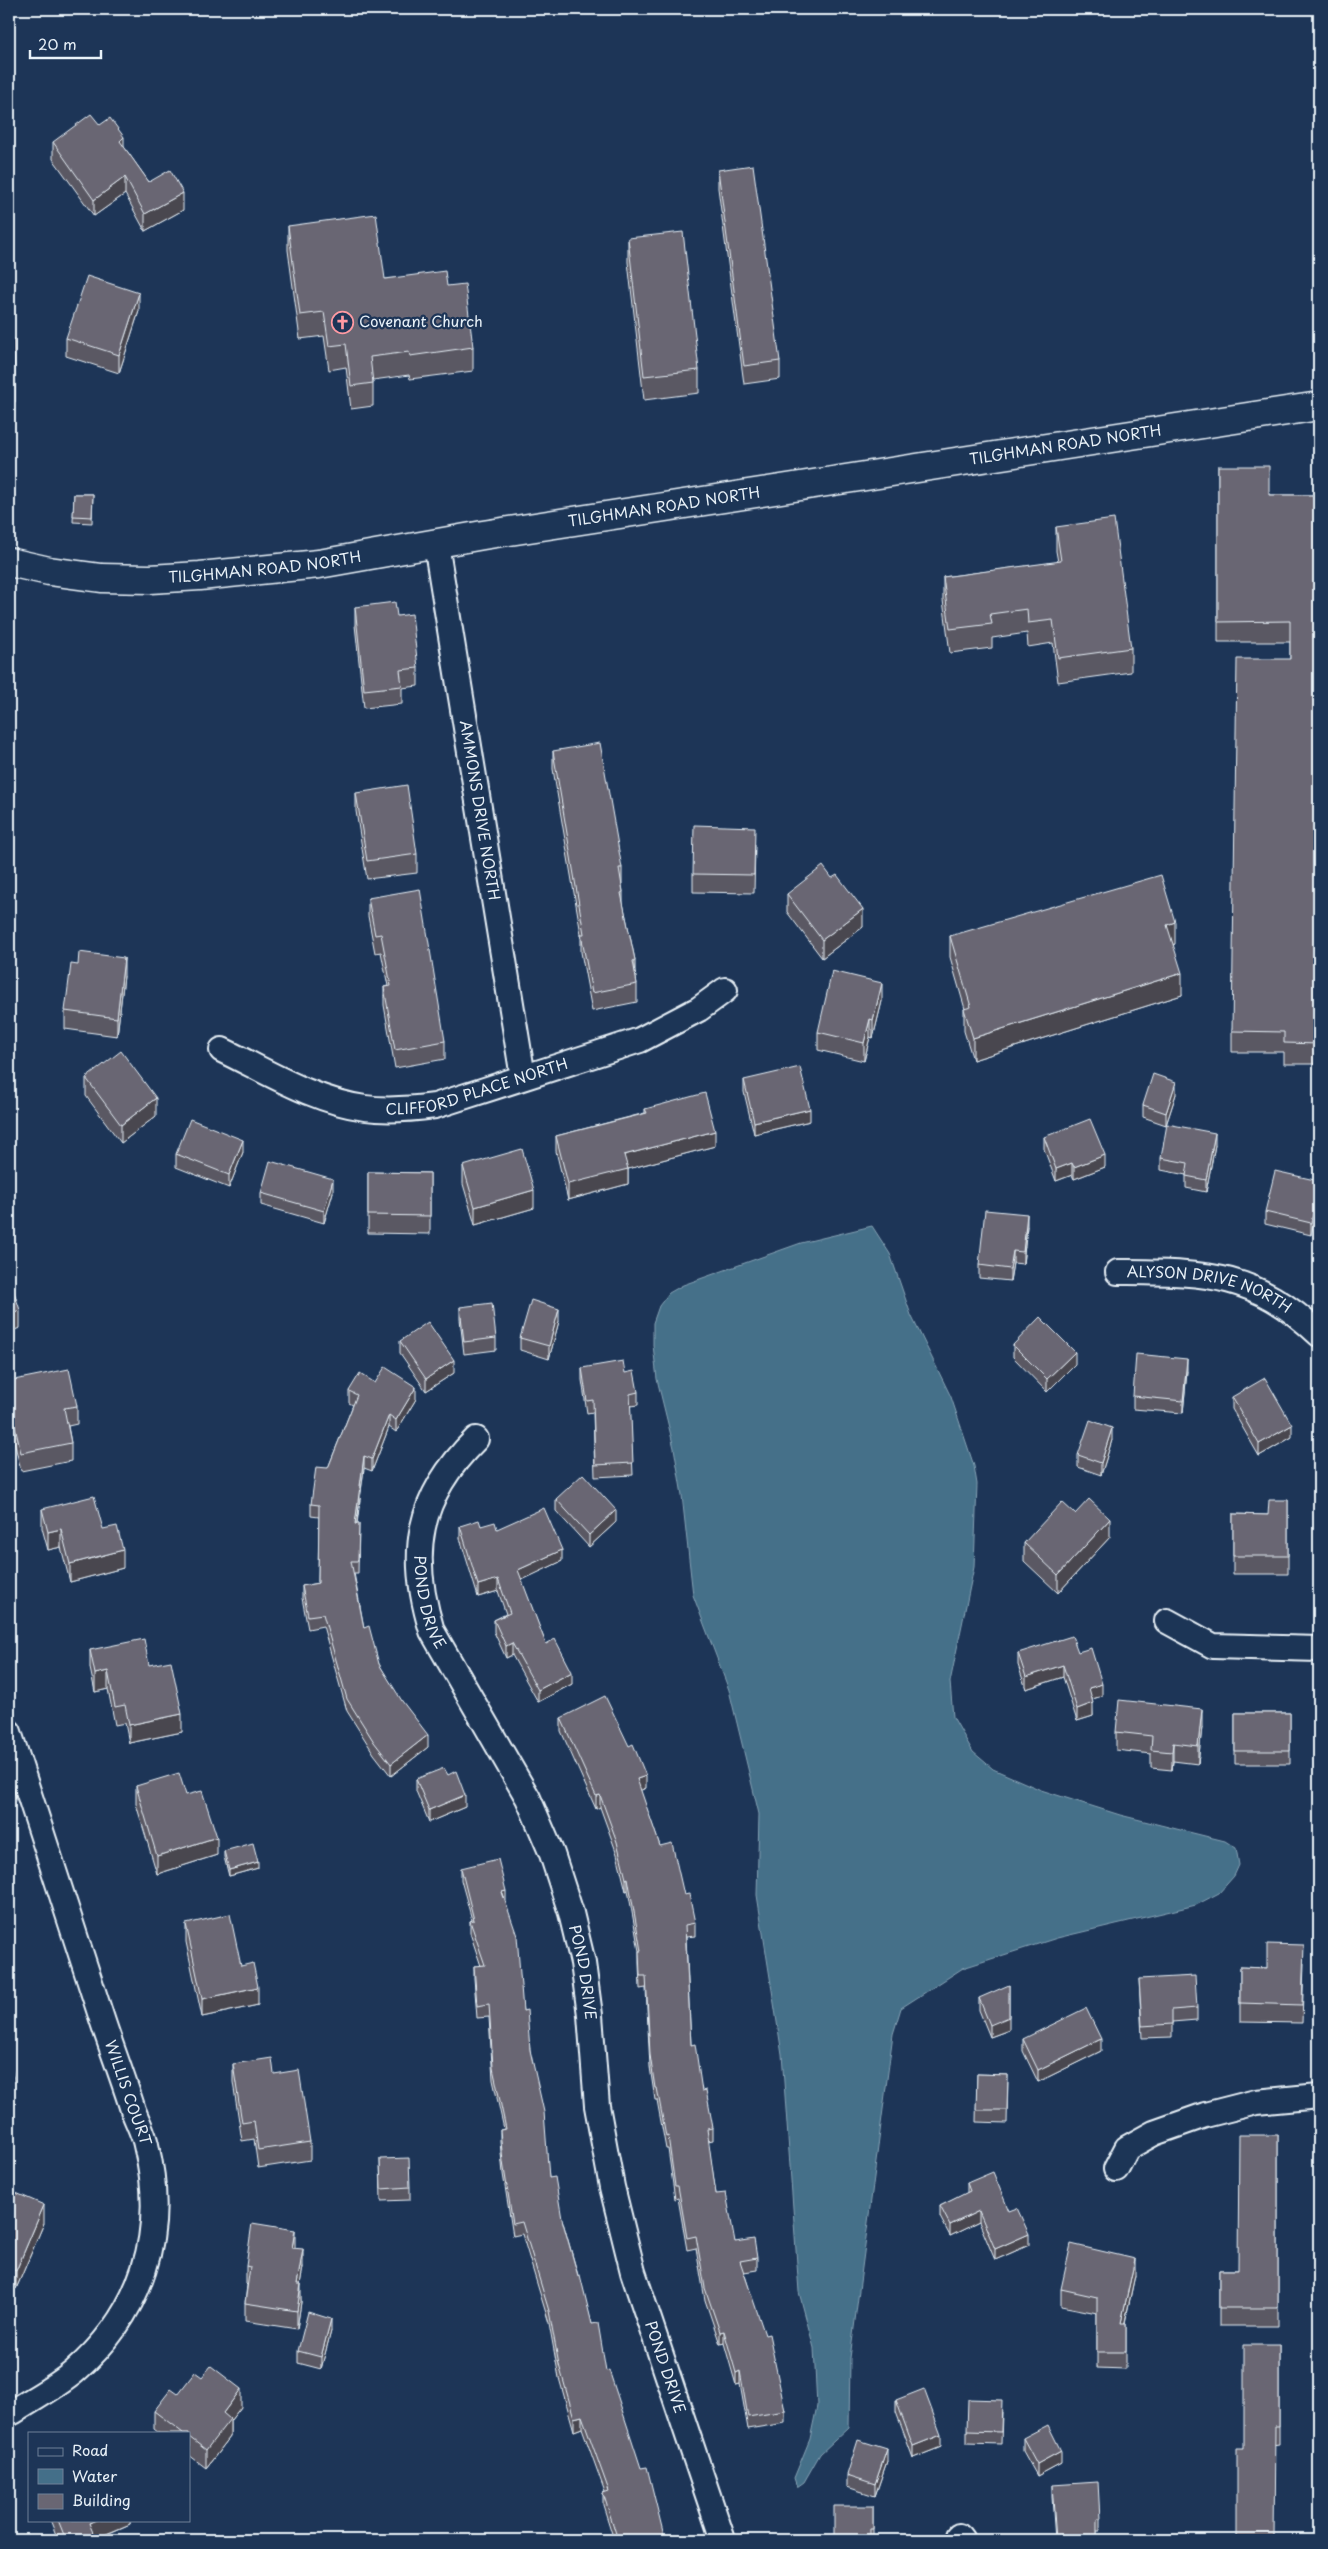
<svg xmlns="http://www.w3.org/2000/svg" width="1328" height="2549" font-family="'Playpen Sans',sans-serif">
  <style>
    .water { fill: #446f89; stroke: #86a3b5 }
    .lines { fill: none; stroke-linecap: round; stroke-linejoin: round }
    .minor-casing { stroke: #e8f1f8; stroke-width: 28 }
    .tertiary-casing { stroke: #e8f1f8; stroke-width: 31 }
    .minor { stroke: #1d3557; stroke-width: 24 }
    .tertiary { stroke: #1d3557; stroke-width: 28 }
    .wall { fill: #5a5863; stroke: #e8f1f8 }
    .shaded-wall { fill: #4a4750; stroke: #e8f1f8 }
    .building { fill: #696673; stroke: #e8f1f8 }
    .labels { text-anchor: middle; stroke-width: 4.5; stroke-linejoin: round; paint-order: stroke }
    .poi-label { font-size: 15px; fill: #e8f1f8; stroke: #1d3557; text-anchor: start }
    .street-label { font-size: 15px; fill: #e8f1f8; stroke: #1d3557 }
  </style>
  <rect width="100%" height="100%" fill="#1d3557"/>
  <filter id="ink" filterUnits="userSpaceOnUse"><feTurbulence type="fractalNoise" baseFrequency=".02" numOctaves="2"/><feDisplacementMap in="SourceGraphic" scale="10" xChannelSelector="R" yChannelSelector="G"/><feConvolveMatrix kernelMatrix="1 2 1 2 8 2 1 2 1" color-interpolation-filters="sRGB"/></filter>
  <g filter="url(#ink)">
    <path class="water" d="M872 1226 890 1254 911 1315 951 1397 974 1466 977 1484 974 1567 950 1682 953 1717 973 1752 993 1769 1041 1790 1120 1815 1225 1841 1236 1848 1239 1865 1234 1876 1219 1893 1196 1905 1057 1938 963 1968 901 2008 893 2034 850 2358 849 2427 820 2454 804 2482 797 2487 794 2478 810 2439 817 2406 814 2348 799 2292 782 2054 757 1895 759 1814 729 1690 693 1595 682 1495 674 1448 657 1379 653 1345V1323L659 1306 669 1293 683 1285 801 1243Z"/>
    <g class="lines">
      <defs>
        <g id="minor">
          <path id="s1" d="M436 544 523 1077"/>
          <path id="s2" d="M222 1050C268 1072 314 1101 365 1108 388 1111 412 1109 435 1106L640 1040 699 1009 725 990"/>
          <path id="s3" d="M1118 1272C1205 1273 1252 1271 1319 1334"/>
          <path id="s4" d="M476 1439C417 1497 408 1553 432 1631L528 1798 552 1854 571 1913 583 1963 590 2015 597 2106 612 2187 633 2272 723 2540"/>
          <path d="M1167 1621 1213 1646 1319 1649"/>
          <path id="s5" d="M9 1732C40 1827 70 1921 101 2016 111 2047 123 2078 133 2110 137 2121 144 2134 146 2145 168 2233 142 2313 74 2372 56 2387 33 2399 13 2412"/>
          <path d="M1116 2169 1127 2148 1154 2133 1205 2115 1256 2102 1319 2096"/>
          <path d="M959 2536 962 2540"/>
        </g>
        <g id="tertiary">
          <path id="s6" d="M9 562 49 571 101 578 150 579 200 576 319 564 483 535 1319 406"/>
        </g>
      </defs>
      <use href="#minor" class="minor-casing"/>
      <use href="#tertiary" class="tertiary-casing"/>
      <use href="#minor" class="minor"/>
      <use href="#tertiary" class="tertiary"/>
    </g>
    <path class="wall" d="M100 125 124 147 149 182 183 210 145 231 125 194 94 216 53 159V142Z
      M718 170 780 361V379L744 384 718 188Z
      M288 226 385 279 447 286 473 347V371L410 379 409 375 373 380V406L351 409 346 367 329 370 324 336 300 339 288 250Z
      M628 238 699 370V393L644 400 628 262Z
      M139 311 119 373 66 356V338Z
      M9 338 15 384V402H9Z
      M1218 466 1269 495H1319V1064H1284V1052H1232V1031L1290 659V642H1218Z
      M74 494H93L92 523 73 522Z
      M1056 527 1131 648V672L1058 682 1053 643 1028 647 1027 633 992 638V648L950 653 943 600V577L1058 562 1056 551Z
      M355 607 397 616 418 668V686L402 688V704L364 708 355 625Z
      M553 751 622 868V884L623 892V903L635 960V972L637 984V1002L592 1011 581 952V934L553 769Z
      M356 793 417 854V873L367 879 356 811Z
      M755 845 754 893 693 892V874Z
      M832 878 863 927 822 958 787 912V894Z
      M368 898 445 1041V1059L395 1068 384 1005V987L388 986 381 952 375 953 368 916Z
      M950 936 1175 944 1173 945 1182 995 973 1060 964 1031V1009H965L950 957Z
      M124 976 117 1036 65 1029V1011Z
      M882 1001 873 1038 870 1037 864 1061 818 1050V1032Z
      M86 1078 156 1116 121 1143 86 1096Z
      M744 1080 810 1121 754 1134 744 1092Z
      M1176 1094 1166 1125 1143 1117V1105Z
      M645 1109 715 1146 628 1169V1184L568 1200 556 1151V1136L645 1113Z
      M1044 1137 1105 1167 1074 1179 1072 1175 1056 1181 1044 1149Z
      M1215 1145 1206 1192 1186 1188V1175L1161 1170V1158Z
      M243 1152 229 1188 176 1167V1154Z
      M463 1166 534 1208 475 1225 463 1184Z
      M368 1172 430 1173V1234L368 1233Z
      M1319 1181 1311 1235 1265 1224V1212Z
      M333 1192 324 1223 261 1205V1193Z
      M1027 1226 1023 1264 1013 1263 1010 1281 979 1278V1265Z
      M460 1307 496 1338V1350L464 1354 460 1319Z
      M559 1321 549 1359 520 1350V1338Z
      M400 1341 454 1373 426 1391 400 1353Z
      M1013 1345 1075 1364 1047 1392 1013 1357Z
      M582 1368 625 1373 638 1392V1405L630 1406 633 1475 595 1477 593 1412 587 1413 582 1380Z
      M1187 1371 1183 1413 1133 1409V1396Z
      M9 1381 77 1406V1424L68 1426 71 1443V1461L21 1471 9 1419Z
      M375 1383 416 1399 396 1432 389 1427 372 1471 364 1468 357 1524H359L358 1573H354L364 1628 379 1664 428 1747 391 1776 374 1754 347 1711 323 1626 308 1629 302 1598V1586L318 1583 319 1517 311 1516V1504L328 1468 353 1405 349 1403V1391Z
      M1232 1397 1292 1437 1259 1456 1232 1409Z
      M1112 1440 1101 1475 1078 1467V1455Z
      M556 1499 616 1522 589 1547 556 1511Z
      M1288 1500V1574H1233V1514L1268 1515Z
      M42 1509 123 1568 70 1582 61 1547 48 1550 42 1528Z
      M460 1526H481L497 1529 562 1561 521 1580 546 1644 572 1684 538 1702 512 1655 506 1658 494 1632V1620L506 1614 498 1591 478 1597 460 1538Z
      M1110 1537 1058 1593 1024 1561V1543Z
      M90 1650 149 1665 182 1732 129 1743 125 1723 115 1725 108 1689 95 1692 90 1668Z
      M1078 1652 1102 1696 1092 1699 1093 1716 1077 1721 1063 1677 1026 1689 1018 1665V1653Z
      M1235 1713H1290V1764H1235Z
      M561 1718 646 1788 640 1790 660 1846 684 1895 695 1923V1936L686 1937 691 2045 702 2091 713 2128V2140L708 2141 716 2194 735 2242 757 2258V2270L744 2272 785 2411V2423L748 2429 740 2384 736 2385 724 2343 720 2344 705 2300 696 2248 687 2250 678 2198 675 2199 668 2149H666L657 2100H655L650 2067 646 1988 640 1989 639 1963V1951L628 1890 626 1891 617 1854 600 1807 596 1809 561 1731Z
      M1202 1727 1198 1764 1173 1761 1172 1770 1151 1768V1754L1116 1750V1732Z
      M448 1775 465 1807 429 1822 416 1791V1779Z
      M136 1786 186 1795 217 1855 157 1874 136 1804Z
      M224 1851 258 1868 229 1876 224 1857Z
      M461 1868 506 1903 523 2011 530 2050 549 2178 562 2219 592 2324 606 2371 665 2540H614L603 2505V2493L605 2492 582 2428 574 2431 559 2378 549 2323 522 2234 513 2236 503 2174 500 2142V2130L504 2129 493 2080 489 2017 477 2018 474 1978V1966H481L470 1933V1921L472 1920 461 1880Z
      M186 1924 241 1966 258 2005 202 2017 186 1942Z
      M1304 1963 1302 2023 1240 2022V1967L1267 1968Z
      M1139 1979 1197 2008V2020L1172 2022V2037L1142 2038Z
      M979 1998 1009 2030 990 2037 979 2010Z
      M1023 2039 1101 2051 1038 2082 1023 2051Z
      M233 2064 274 2074 310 2142V2160L258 2168 254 2139 242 2141 233 2082Z
      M977 2074 1008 2075 1007 2123 976 2122Z
      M1278 2135V2326H1219V2270H1238Z
      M380 2159 410 2187V2200L381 2201Z
      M967 2183 1029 2245 995 2260 979 2222 950 2236 940 2217V2206L967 2193Z
      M9 2190 44 2223 16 2289 9 2286Z
      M294 2248 303 2267 300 2284 301 2302 297 2329 245 2321V2303L247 2285 246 2284V2266Z
      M1135 2275 1125 2323H1126V2369L1097 2368V2313L1061 2306V2289Z
      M331 2331 321 2369 298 2363V2351Z
      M1279 2345V2444L1244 2449Z
      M178 2394 241 2407 230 2421V2437L206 2468 189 2455V2433H159L154 2429V2411Z
      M896 2400 941 2447 913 2458 896 2412Z
      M1002 2412 1001 2444 967 2443V2431Z
      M1023 2438 1061 2463 1037 2476 1023 2451Z
      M887 2461 875 2496 847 2487V2475Z
      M1052 2485 1100 2519V2531H1097V2540H1055L1052 2497Z
      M873 2506V2540H834Z
      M51 2520H130V2524L96 2539V2540H58L51 2522Z"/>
    <path class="shaded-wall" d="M124 137V154L120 141Z
      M125 177V194L94 216V200Z
      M183 193V210L145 231V214Z
      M139 293V311L119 373V355Z
      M863 909V927L822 958V940Z
      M1175 922V944L1167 946V925Z
      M124 958V976L117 1036V1018Z
      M1182 973V995L973 1060V1038Z
      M882 983V1001L873 1038V1020Z
      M870 1019V1037L864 1061V1043Z
      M1176 1082V1094L1166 1125V1113Z
      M156 1098V1116L121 1143V1125Z
      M810 1109V1121L754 1134V1122Z
      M715 1131V1146L628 1169V1184L568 1200V1184L624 1155Z
      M1215 1133V1145L1206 1192V1180Z
      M243 1140V1152L229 1188V1175Z
      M1105 1155V1167L1074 1179V1167Z
      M1072 1163V1175L1056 1181V1169Z
      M333 1179V1192L324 1223V1211Z
      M1319 1186V1199L1311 1235V1223Z
      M534 1190V1208L475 1225V1207Z
      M1027 1214V1226L1023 1264V1252Z
      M1013 1251V1263L1010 1281V1269Z
      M559 1309V1321L549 1359V1346Z
      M20 1310V1328L9 1332V1314Z
      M1075 1352V1364L1047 1392V1379Z
      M1187 1359V1371L1183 1413V1401Z
      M454 1360V1373L426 1391V1379Z
      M416 1387V1399L396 1432V1420Z
      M389 1415V1427L372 1471V1459Z
      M1292 1425V1437L1259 1456V1444Z
      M1112 1428V1440L1101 1475V1463Z
      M364 1456V1468L355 1536V1524Z
      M616 1510V1522L589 1547V1535Z
      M1110 1519V1537L1058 1593V1575Z
      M61 1529V1547L48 1550V1532Z
      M123 1550V1568L70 1582V1564Z
      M562 1550V1561L518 1582V1570Z
      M498 1579V1591L478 1597V1585Z
      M512 1643V1655L506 1658V1646Z
      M1063 1665V1677L1026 1689V1677Z
      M108 1671V1689L95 1692V1674Z
      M572 1672V1684L538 1702V1690Z
      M1102 1684V1696L1089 1700V1688Z
      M1093 1703V1716L1077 1721V1709Z
      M1202 1709V1727L1198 1764V1746Z
      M182 1714V1732L129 1743V1725Z
      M428 1735V1747L391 1776V1764Z
      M1173 1743V1761L1172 1770V1752Z
      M646 1776V1788L637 1792V1779Z
      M465 1795V1807L429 1822V1810Z
      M600 1795V1807L596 1809V1796Z
      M217 1837V1855L157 1874V1856Z
      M258 1862V1868L229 1876V1870Z
      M628 1878V1890L626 1891V1879Z
      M506 1891V1903L502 1892Z
      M1009 1985V2030L990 2037V2025Z
      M258 1987V2005L202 2017V1999Z
      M1101 2039V2051L1038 2082V2070Z
      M13 2077V2095L9 2096V2078Z
      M44 2205V2223L16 2289V2271Z
      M979 2211V2222L950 2236V2225Z
      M295 2230V2248H292Z
      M1029 2234V2245L995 2260V2249Z
      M303 2249V2267L297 2302V2284Z
      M1135 2259V2275L1121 2340V2323Z
      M301 2284V2302L297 2329V2311Z
      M331 2319V2331L321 2369V2357Z
      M724 2331V2343L720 2344V2332Z
      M740 2371V2384L736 2385V2373Z
      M241 2389V2407L230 2421V2437L206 2468V2450L223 2413Z
      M582 2416V2428L574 2431V2418Z
      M941 2435V2447L913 2458V2446Z
      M887 2449V2461L875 2496V2484Z
      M1061 2451V2463L1037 2476V2464Z
      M96 2520H130V2524L92 2540 89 2523Z"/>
    <path class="building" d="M91 114 100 125 110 118 124 137 120 141 149 182 170 170 183 193 145 214 125 177 94 200 53 142Z
      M753 165 780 361 744 366 718 170Z
      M376 214 385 279 445 271 447 286 465 284 473 347 410 356 409 352 370 357 373 383 351 386 346 344 329 346 324 312 300 315 288 226Z
      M683 232 699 370 644 376 628 238Z
      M87 276 139 293 119 355 66 338Z
      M9 338H14L15 384H9Z
      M1218 466H1269V495H1319V1044L1284 1043V1032L1232 1031 1237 659H1290V621L1218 622Z
      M74 494H93L92 517 73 516Z
      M1114 519 1131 648 1058 658 1053 620 1028 623 1027 609 990 614 992 624 950 629 943 577 1061 561 1056 527Z
      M395 602 397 616 412 614 418 668 400 670 402 686 364 690 355 607Z
      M600 743 622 868H619L623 892 621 893 635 960 633 961 637 984 592 993 581 934H584L553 751Z
      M407 785 417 854 367 861 356 793Z
      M694 825 755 827 754 875 693 874Z
      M823 866 832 878 837 875 863 909 822 940 787 894Z
      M1161 875 1175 922 1167 925 1182 973 973 1038 964 1009 971 1007 950 936Z
      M420 889 445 1041 395 1050 384 987 391 986 381 934 375 935 368 898Z
      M79 952 124 958 117 1018 65 1011 71 964 78 965Z
      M832 971 882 983 873 1020 870 1019 864 1043 818 1032Z
      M121 1051 156 1098 121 1125 86 1078Z
      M800 1067 810 1109 754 1122 744 1080Z
      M1153 1074 1176 1082 1166 1113 1143 1105Z
      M705 1093 715 1131 624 1155 628 1169 568 1184 556 1136 647 1113 645 1109Z
      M190 1119 243 1140 229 1175 176 1154Z
      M1090 1119 1105 1155 1074 1167 1072 1163 1056 1169 1044 1137Z
      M1167 1124 1215 1133 1206 1180 1186 1176 1188 1163 1161 1158Z
      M522 1149 534 1190 475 1207 463 1166Z
      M270 1161 333 1179 324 1211 261 1193Z
      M1275 1171 1319 1181V1186L1311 1223 1265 1212Z
      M368 1172 430 1173V1216L368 1215Z
      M985 1210 1027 1214 1023 1252 1013 1251 1010 1269 979 1265Z
      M9 1277 20 1310 9 1314Z
      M531 1300 559 1309 549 1346 520 1338Z
      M492 1303 496 1338 464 1342 460 1307Z
      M1040 1317 1075 1352 1047 1379 1013 1345Z
      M428 1322 454 1360 426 1379 400 1341Z
      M1136 1354 1187 1359 1183 1401 1133 1396Z
      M623 1361 625 1373 634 1371 638 1392 630 1394 633 1463 595 1465 593 1400 587 1401 582 1368Z
      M385 1367 416 1387 396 1420 389 1415 372 1459 364 1456 355 1524H359L358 1561H351L364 1628 369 1626 379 1664 402 1701 428 1735 391 1764 374 1742 347 1699 323 1614 308 1616 302 1586 318 1583 319 1505 311 1504 316 1467 328 1468 357 1395 349 1391 360 1373 375 1383Z
      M69 1369 77 1406 64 1408 71 1443 21 1453 9 1401V1381Z
      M1265 1378 1292 1425 1259 1444 1232 1397Z
      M1090 1420 1112 1428 1101 1463 1078 1455Z
      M583 1474 616 1510 589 1535 556 1499Z
      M94 1496 103 1529 117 1526 123 1550 70 1564 61 1529 48 1532 42 1509Z
      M1089 1499 1110 1519 1058 1575 1024 1543 1062 1502 1075 1514Z
      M1269 1500H1288V1556H1233V1514L1268 1515Z
      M544 1508 562 1550 518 1570 546 1644 555 1639 572 1672 538 1690 512 1643 506 1646 494 1620 510 1613 498 1579 478 1585 460 1526 479 1520 481 1526 495 1522 497 1529Z
      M1072 1636 1078 1652 1091 1648 1102 1684 1089 1688 1093 1703 1077 1709 1063 1665 1026 1677 1018 1653Z
      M144 1639 149 1665 171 1661 182 1714 129 1725 125 1705 115 1707 108 1671 95 1674 90 1650Z
      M605 1696 629 1746 633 1744 646 1776 637 1779 660 1846 672 1843 684 1895 689 1894 695 1923 685 1925 691 2045 695 2044 702 2091 706 2090 713 2128 707 2129 716 2194 726 2193 735 2242 754 2239 757 2258 740 2261 765 2335 769 2334 785 2411 748 2417 740 2371 736 2373 724 2331 720 2332 705 2288 696 2236 687 2238 678 2186H675L668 2136 666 2137 657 2088H655L650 2055 646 1976H640L639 1951H641L628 1878 626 1879 617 1842 600 1795 596 1796 561 1718Z
      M1119 1700 1202 1709 1198 1746 1173 1743 1172 1752 1151 1750 1152 1736 1116 1732Z
      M1235 1713H1290V1751H1235Z
      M444 1768 448 1775 456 1771 465 1795 429 1810 416 1779Z
      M179 1773 186 1795 202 1791 217 1837 157 1856 136 1786Z
      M253 1843 258 1862 229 1870 224 1851Z
      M498 1859 506 1891 502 1892 517 1936 523 2011 527 2010 530 2050 544 2112 549 2178 555 2177 562 2219 578 2276 580 2275 592 2324 598 2323 606 2371 609 2370 641 2468 647 2467 665 2540H618L603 2493 609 2491 582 2416 574 2418 559 2365 549 2311 522 2222 513 2224 503 2162 500 2130 506 2129 493 2068 489 2004 477 2006 474 1966 485 1965 470 1921 474 1920 461 1868Z
      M230 1914 241 1966 253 1963 258 1987 202 1999 186 1924Z
      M1267 1944 1304 1945 1302 2005 1240 2003V1967L1267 1968Z
      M1195 1976 1197 2008 1172 2010V2024L1142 2026 1139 1979Z
      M1009 1985V2017L990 2025 979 1998Z
      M1086 2008 1101 2039 1038 2070 1023 2039Z
      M9 2056 13 2077 9 2078Z
      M272 2058 274 2074 299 2070 310 2142 258 2150 254 2121 242 2123 233 2064Z
      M977 2074 1008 2075 1007 2110H976Z
      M1239 2135H1278V2308H1219V2270H1238Z
      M409 2158 410 2187 381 2189 380 2159Z
      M993 2172 1009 2211 1017 2208 1029 2234 995 2249 979 2211 950 2225 940 2206 970 2191 967 2183Z
      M9 2190 44 2205 16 2271 9 2268Z
      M252 2223 295 2230 292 2248 303 2249 297 2284H301L297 2311 245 2303 250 2267 246 2266Z
      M1071 2244 1135 2259 1121 2323H1126V2352H1097V2297L1061 2289Z
      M308 2312 331 2319 321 2357 298 2351Z
      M1244 2345H1279V2426H1275L1274 2540H1237V2449H1244Z
      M211 2366 241 2389 223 2413 230 2419 206 2450 189 2437V2433H183L154 2411 171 2389 178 2394 195 2372 202 2377Z
      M924 2389 941 2435 913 2446 896 2400Z
      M968 2399 1002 2400 1001 2432 967 2431Z
      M1048 2425 1061 2451 1037 2464 1023 2438Z
      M858 2440 887 2449 875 2484 847 2475Z
      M1098 2482 1100 2519H1097V2540H1056L1052 2485Z
      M834 2506H873V2529H870V2540H834Z
      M58 2520H96L89 2523 96 2540H66Z"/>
  </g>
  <defs>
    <symbol id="church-ring" viewBox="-11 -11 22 22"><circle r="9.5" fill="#1d3557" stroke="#ff9aa2" stroke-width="1.5"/><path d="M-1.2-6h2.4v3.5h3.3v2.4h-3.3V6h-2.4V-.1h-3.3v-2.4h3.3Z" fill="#ff9aa2"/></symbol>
  </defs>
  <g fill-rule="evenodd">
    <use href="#church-ring" x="330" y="310" width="25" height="25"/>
  </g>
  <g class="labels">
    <g class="poi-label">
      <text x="359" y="327">Covenant Church</text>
    </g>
    <g class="street-label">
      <text dy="5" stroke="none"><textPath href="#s6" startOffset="1068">TILGHMAN ROAD NORTH</textPath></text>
      <text dy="5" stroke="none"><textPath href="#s6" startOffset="662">TILGHMAN ROAD NORTH</textPath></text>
      <text dy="5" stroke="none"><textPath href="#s6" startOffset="258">TILGHMAN ROAD NORTH</textPath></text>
      <text dy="5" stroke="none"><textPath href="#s1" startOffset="270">AMMONS DRIVE NORTH</textPath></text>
      <text dy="5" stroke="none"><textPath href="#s2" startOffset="270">CLIFFORD PLACE NORTH</textPath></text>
      <text dy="5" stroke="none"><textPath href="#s3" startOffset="94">ALYSON DRIVE NORTH</textPath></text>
      <text dy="5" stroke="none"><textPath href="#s4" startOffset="181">POND DRIVE</textPath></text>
      <text dy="5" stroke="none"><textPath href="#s4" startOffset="586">POND DRIVE</textPath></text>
      <text dy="5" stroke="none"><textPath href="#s5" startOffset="380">WILLIS COURT</textPath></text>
      <text dy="5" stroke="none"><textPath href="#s4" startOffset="991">POND DRIVE</textPath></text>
    </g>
  </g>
  <rect width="1328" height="2549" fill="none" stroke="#1d3557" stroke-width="30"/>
  <rect x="15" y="15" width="1298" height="2519" fill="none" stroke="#e8f1f8" stroke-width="2" filter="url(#ink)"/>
  <rect x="28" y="2432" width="162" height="90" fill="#1d3557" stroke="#6e8097"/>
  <rect x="38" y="2448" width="25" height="8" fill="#1d3557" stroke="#6e8097"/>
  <text x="72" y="2456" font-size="15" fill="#e8f1f8">Road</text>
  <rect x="38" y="2469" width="25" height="15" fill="#446f89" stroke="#6e8097"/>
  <text x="72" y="2482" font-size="15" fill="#e8f1f8">Water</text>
  <rect x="38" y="2494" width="25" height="15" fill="#696673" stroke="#6e8097"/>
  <text x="72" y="2506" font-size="15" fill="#e8f1f8">Building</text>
  <path d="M30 50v8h71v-8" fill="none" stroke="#e8f1f8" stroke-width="2.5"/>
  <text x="38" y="50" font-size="15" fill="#e8f1f8" stroke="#1d3557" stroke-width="4" paint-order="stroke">20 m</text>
</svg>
